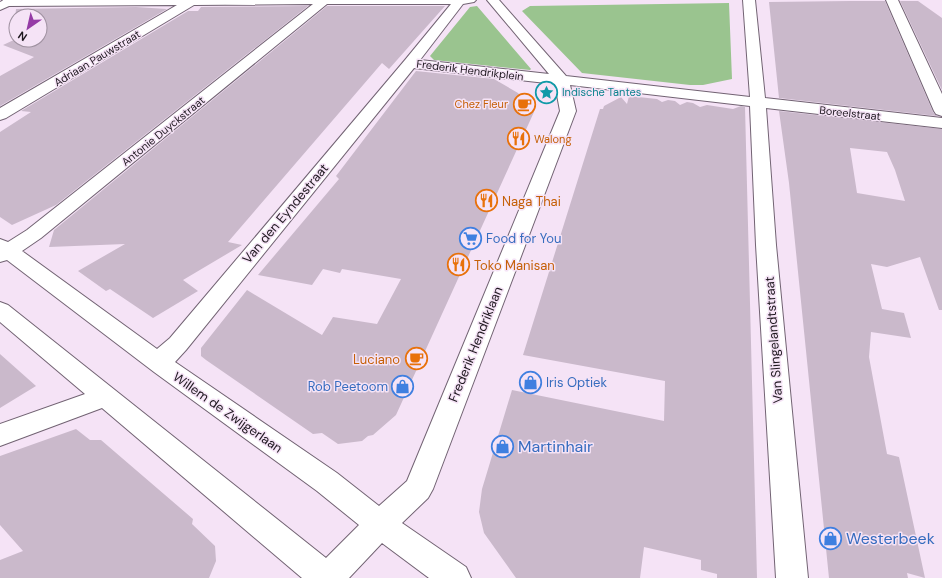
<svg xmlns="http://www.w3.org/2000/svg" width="942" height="578" font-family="'DM Sans',sans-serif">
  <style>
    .green { fill: #9ac48f }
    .building { fill: #cab9cb; fill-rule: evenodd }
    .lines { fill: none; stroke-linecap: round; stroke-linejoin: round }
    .minor-casing { stroke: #726373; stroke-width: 2 }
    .tertiary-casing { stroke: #726373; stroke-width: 2 }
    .minor { fill: #fff; fill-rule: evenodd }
    .tertiary { fill: #fff; fill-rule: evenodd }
    .labels { text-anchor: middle; stroke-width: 3; stroke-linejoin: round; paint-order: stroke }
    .far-street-label { font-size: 11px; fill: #1d171e; stroke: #f5e3f6 }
    .far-culture-label { font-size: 11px; fill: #0d838f; stroke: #f5e3f6; text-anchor: start }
    .far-food-label { font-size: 11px; fill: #c56008; stroke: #f5e3f6; text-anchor: end }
    .food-label { font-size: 13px; fill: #c56008; stroke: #f5e3f6; text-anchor: start }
    .street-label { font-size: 13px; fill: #1d171e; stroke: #f5e3f6 }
    .shop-label { font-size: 13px; fill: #366cbe; stroke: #f5e3f6; text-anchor: start }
    .near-shop-label { font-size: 16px; fill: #366cbe; stroke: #f5e3f6; text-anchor: start }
  </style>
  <rect width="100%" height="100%" fill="#f5e3f6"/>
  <path class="green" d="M729 3 732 79 703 85H690L582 73 522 11 530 6Z
    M477 6 531 69 530 70 434 60 430 56 470 7Z"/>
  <path class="building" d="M850 1H885L933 112 937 116 779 98 769 2Z
    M900 1H918L942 18V90Z
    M308 6 56 205 12 225 0 217V132L31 112 21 111 188 11H198L201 7Z
    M327 6H445L389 69 382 63 228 242 242 245 183 280 198 291 153 318 110 289 106 291 78 271 125 244 49 247 54 230Z
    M136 7 167 9 0 106V76L34 57 3 45 16 39V40H40V27L44 25 40 24V16H16L15 20 16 9Z
    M416 71 494 79 518 93 534 112 396 415 373 435 368 436 362 441 338 444 322 433 313 434 206 360 201 356V348L247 290 322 335 333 317 377 324 401 279 342 269 340 273 323 269 312 285 258 275 339 179 336 176Z
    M629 96 657 99 662 102 668 100 675 101 680 105 687 102 693 103 700 107 707 105 733 109 741 106 745 107 757 578H717V574L701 570V560L644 547 640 578H516L484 533 479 512 482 489 512 390 664 421 665 381 523 355 600 109H603L604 106 621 97 627 104Z
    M779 111 942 129V310H939L920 257 887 267 871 264 882 309 904 313 911 338 871 332 869 357 887 454 899 457 925 578 907 573 908 578H829L789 183ZM850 148 887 152 895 170 905 201 857 193Z
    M0 354 36 386 0 408Z
    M76 429 90 440H101L193 519 192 524 215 546 216 561 209 578H0V560L23 551 0 525V456Z"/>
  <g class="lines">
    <defs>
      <path id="minor" d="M3 0H476L474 2 463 4 420 60 549 74 487 0H499L566 76 750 97 743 0H755L765 98 942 118V128L766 108 776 245 808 578H776L756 245 750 106 570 85 576 111 433 489 428 498 402 523 466 567 471 578H429L382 543 349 578H302L102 408 0 446V424L85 394 0 322V302L8 305 326 558 359 525 317 491 154 372 7 260 0 262V239L8 242 27 230 313 4 194 5 6 118 0 120V108L177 5 8 6 4 4 2 2ZM327 4H451L405 60 170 338 157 349 22 251 41 238ZM414 68 555 84 560 111 407 481 379 506 337 473 175 362 186 350Z
        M886 0H898L942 94V116L936 114 934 111Z"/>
      <path id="tertiary" d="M4 0H20L18 2 0 10V2Z"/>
    </defs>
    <use href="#minor" class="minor-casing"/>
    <use href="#tertiary" class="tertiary-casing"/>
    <use href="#minor" class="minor"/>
    <use href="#tertiary" class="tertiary"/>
  </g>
  <defs>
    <symbol id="sight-ring" viewBox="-11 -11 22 22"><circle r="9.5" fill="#f5e3f6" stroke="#0f9aa8" stroke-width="1.5"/><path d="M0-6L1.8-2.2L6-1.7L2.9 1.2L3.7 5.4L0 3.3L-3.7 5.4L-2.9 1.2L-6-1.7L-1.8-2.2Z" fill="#0f9aa8"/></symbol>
    <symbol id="cafe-ring" viewBox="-11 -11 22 22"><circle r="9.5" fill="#f5e3f6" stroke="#e8710a" stroke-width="1.5"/><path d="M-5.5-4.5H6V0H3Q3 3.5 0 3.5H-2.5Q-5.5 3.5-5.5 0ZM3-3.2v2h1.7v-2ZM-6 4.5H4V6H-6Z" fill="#e8710a"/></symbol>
    <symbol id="restaurant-ring" viewBox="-11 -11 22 22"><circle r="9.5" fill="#f5e3f6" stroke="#e8710a" stroke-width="1.5"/><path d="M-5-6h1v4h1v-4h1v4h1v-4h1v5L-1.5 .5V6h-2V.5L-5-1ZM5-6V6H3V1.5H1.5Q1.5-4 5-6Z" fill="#e8710a"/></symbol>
    <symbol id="supermarket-ring" viewBox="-11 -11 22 22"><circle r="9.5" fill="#f5e3f6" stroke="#3f7fe0" stroke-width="1.5"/><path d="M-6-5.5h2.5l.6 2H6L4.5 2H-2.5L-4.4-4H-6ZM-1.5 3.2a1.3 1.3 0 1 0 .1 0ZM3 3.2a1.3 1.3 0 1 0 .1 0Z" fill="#3f7fe0"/></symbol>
    <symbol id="shop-ring" viewBox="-11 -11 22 22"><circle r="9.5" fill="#f5e3f6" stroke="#3f7fe0" stroke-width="1.5"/><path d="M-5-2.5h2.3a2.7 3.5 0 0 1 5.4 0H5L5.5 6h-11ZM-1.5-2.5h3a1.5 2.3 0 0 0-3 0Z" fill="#3f7fe0"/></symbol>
  </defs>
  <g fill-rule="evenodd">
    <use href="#sight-ring" x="534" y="80" width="25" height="25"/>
    <use href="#cafe-ring" x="512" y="92" width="25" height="25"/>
    <use href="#restaurant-ring" x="506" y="126" width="25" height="25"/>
    <use href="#restaurant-ring" x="474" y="188" width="25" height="25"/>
    <use href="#supermarket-ring" x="458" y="226" width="25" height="25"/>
    <use href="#restaurant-ring" x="446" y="252" width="25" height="25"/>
    <use href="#cafe-ring" x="404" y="346" width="25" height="25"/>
    <use href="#shop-ring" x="518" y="370" width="25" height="25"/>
    <use href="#shop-ring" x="390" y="374" width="25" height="25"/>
    <use href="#shop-ring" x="490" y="434" width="25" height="25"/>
    <use href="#shop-ring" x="818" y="526" width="25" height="25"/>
  </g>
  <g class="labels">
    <g class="far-street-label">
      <text transform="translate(97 58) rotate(-31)" y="4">Adriaan Pauwstraat</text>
      <text transform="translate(470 70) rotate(7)" y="4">Frederik Hendrikplein</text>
      <text transform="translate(850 113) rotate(6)" y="4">Boreelstraat</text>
      <text transform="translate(163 131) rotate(-39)" y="4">Antonie Duyckstraat</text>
    </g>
    <g class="far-culture-label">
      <text x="562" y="96">Indische Tantes</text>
    </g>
    <g class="far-food-label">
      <text x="508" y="108">Chez Fleur</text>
      <text x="534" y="143" text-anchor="start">Walong</text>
    </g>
    <g class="food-label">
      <text x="502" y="206">Naga Thai</text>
      <text x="474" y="270">Toko Manisan</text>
      <text x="400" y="364" text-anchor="end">Luciano</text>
    </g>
    <g class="street-label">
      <text transform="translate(285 213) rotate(-50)" y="5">Van den Eyndestraat</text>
      <text transform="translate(773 340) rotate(-94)" y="5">Van Slingelandtstraat</text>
      <text transform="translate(475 344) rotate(-68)" y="5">Frederik Hendriklaan</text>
      <text transform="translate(228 412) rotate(35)" y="5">Willem de Zwijgerlaan</text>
    </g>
    <g class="shop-label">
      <text x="486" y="243">Food for You</text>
      <text x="546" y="387">Iris Optiek</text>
      <text x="388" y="391" text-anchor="end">Rob Peetoom</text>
    </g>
    <g class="near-shop-label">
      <text x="518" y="452">Martinhair</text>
      <text x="846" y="544">Westerbeek</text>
    </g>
  </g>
  <g transform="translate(28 28) rotate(214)"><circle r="19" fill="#f5e3f6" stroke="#9f91a0"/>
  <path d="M0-3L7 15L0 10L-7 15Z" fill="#953ba6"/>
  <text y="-6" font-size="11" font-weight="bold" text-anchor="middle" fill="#1d171e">N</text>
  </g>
</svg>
